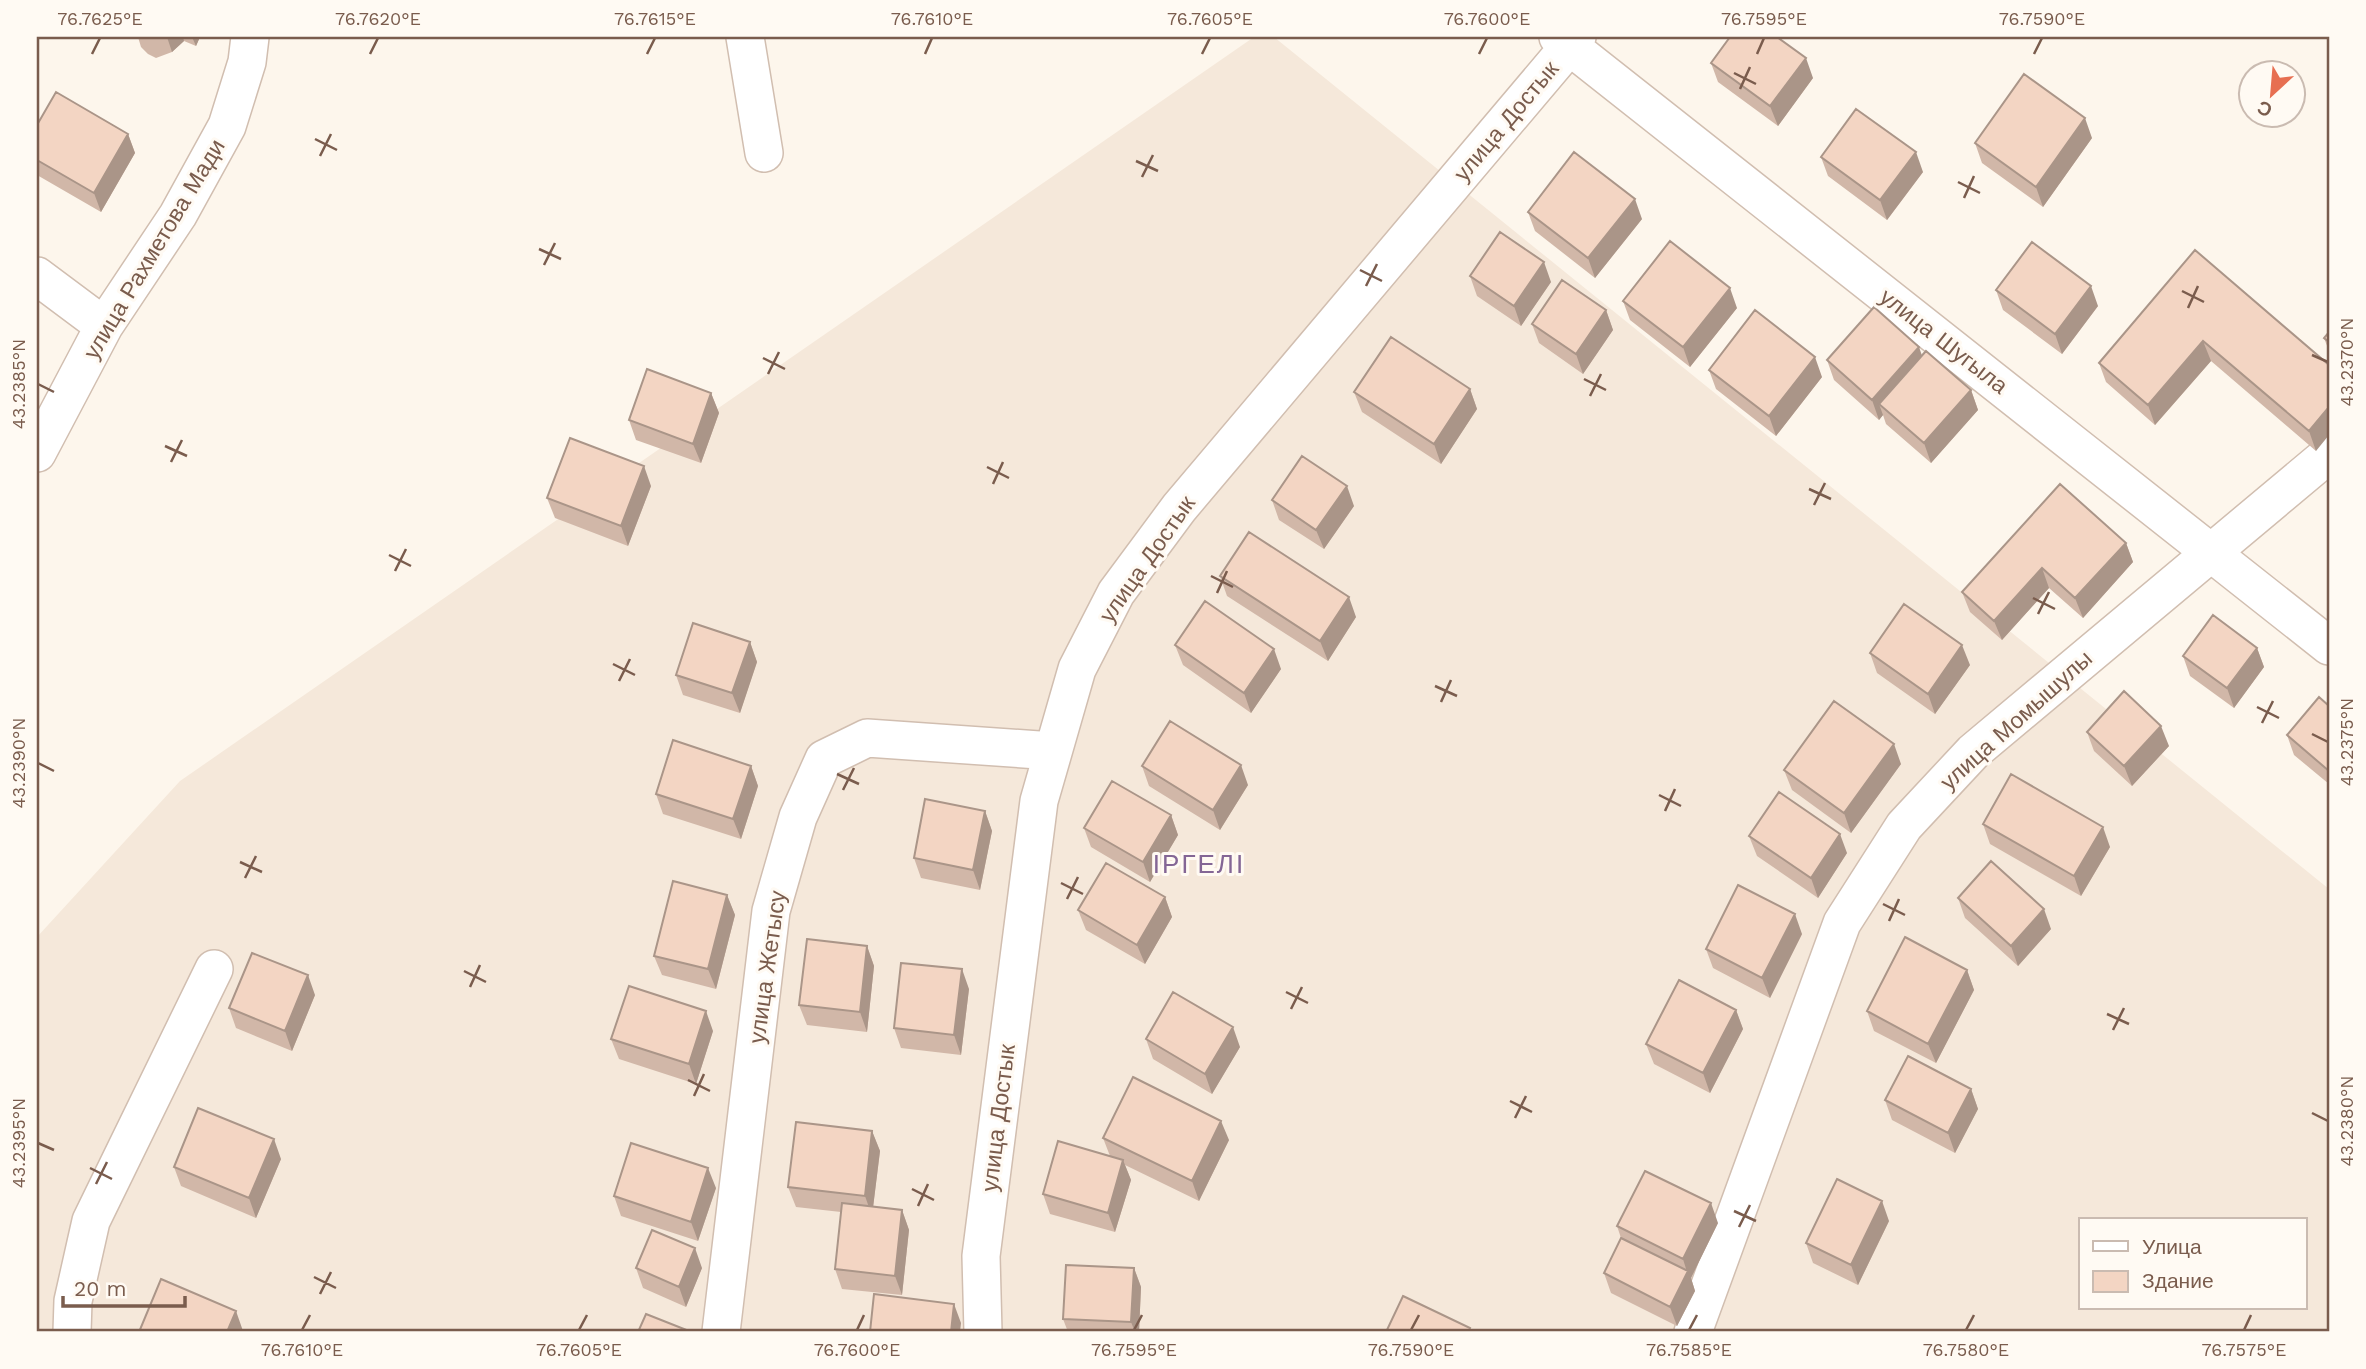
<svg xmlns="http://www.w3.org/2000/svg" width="2366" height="1369" font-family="'Work Sans',sans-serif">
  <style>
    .residential { fill: #f5e8da; fill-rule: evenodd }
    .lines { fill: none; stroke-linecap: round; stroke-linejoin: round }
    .minor-casing { stroke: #d1beb0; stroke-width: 40 }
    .minor { stroke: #fff; stroke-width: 37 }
    .wall { fill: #d1b7a8 }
    .shaded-wall { fill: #aa9588 }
    .building { fill: #f3d5c3; stroke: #aa9588; stroke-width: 2 }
    .ticks { fill: none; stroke: #7a5c4d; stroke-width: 2.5 }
    .labels { text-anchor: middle; stroke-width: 6; stroke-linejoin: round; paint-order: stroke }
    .street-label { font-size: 23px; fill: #7a5c4d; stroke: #fffaf3 }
    .quarter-label { font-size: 26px; letter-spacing: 2px; fill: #846695; stroke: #fffaf3 }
    .neatline { fill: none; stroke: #7a5c4d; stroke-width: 2.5 }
    .ticks-label { font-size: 18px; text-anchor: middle; fill: #7a5c4d }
  </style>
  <rect width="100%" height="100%" fill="#fdf6ec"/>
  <path class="residential" d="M1254 37H1274L2329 889V1332H37V937L180 781ZM2081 1220H2305V1308H2081Z"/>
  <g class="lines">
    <defs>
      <path id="minor" d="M745 37 764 153
        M1558 37 2329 646
        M37 276 104 326
        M37 453 104 326 178 215 227 126 247 62 250 37
        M72 1332 73 1301 91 1221 214 969
        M721 1332 771 911 798 817 824 759 867 738 1053 751
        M983 1332 981 1256 1039 801 1077 669 1116 593 1179 508 1577 37
        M1693 1332 1842 923 1904 826 1973 752 2329 454"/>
    </defs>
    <use href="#minor" class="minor-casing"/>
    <use href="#minor" class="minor"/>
  </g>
  <path class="wall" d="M138 37H200L196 46 184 41 172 52 156 58 148 54 141 47Z
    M1711 63 1813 78 1778 126 1718 82Z
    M37 125 128 134 135 153 101 212 37 175Z
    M2092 138 2043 207 1982 163 1975 143Z
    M1821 157 1923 172 1887 220 1828 176Z
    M1528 212 1642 219 1595 278 1535 231Z
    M2195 250 2329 365 2316 451 2211 361 2155 425 2106 382 2099 363Z
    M1470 276 1551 282 1521 326 1477 296Z
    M1996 290 2098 306 2062 354 2003 310Z
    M1623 301 1737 308 1690 367 1630 320Z
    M1606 310 1613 330 1583 374 1539 343 1532 324Z
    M2329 332V351L2324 338Z
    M1922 356 1971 390 1978 410 1931 463 1886 424 1883 415 1879 420 1834 380 1827 360Z
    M1709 370 1822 377 1776 436 1716 389Z
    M1470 389 1477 409 1441 464 1362 412 1354 392Z
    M711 393 719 413 701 463 636 440 629 420Z
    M651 486 628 546 555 518 547 498Z
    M1272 500 1354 506 1324 549 1279 520Z
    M2126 543 2133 562 2083 618 2049 588 2002 640 1970 612 1962 592Z
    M1220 576 1356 617 1328 661 1227 596Z
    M750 642 757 662 740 713 683 695 676 675Z
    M1175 645 1281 669 1251 713 1183 665Z
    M2257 648 2264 667 2234 708 2190 676 2183 656Z
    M1870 653 1970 665 1935 714 1877 673Z
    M2329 706V784L2294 755 2287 735Z
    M2087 732 2169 746 2132 786 2094 751Z
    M1901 764 1851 833 1792 790 1784 770Z
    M751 766 758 786 741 839 663 814 656 794Z
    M1142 766 1248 785 1220 830 1149 786Z
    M985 811 992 831 980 890 921 878 914 858Z
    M1171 815 1178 835 1150 882 1091 847 1084 828Z
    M1983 824 2110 847 2081 896 1990 844Z
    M1749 836 1847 853 1818 898 1757 856Z
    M727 895 735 915 716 989 662 975 654 956Z
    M1165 897 1172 917 1145 964 1086 930 1078 910Z
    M1958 898 2051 929 2018 966 1965 918Z
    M1802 934 1770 998 1713 968 1706 949Z
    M867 946 874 966 867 1032 807 1025 799 1005Z
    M1967 970 1974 990 1936 1063 1874 1031 1867 1011Z
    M969 989 961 1055 901 1048 894 1028Z
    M315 995 292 1051 236 1028 229 1008Z
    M1736 1010 1743 1029 1710 1093 1654 1064 1646 1044Z
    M713 1031 696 1084 619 1059 611 1039Z
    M1146 1039 1240 1047 1212 1094 1153 1059Z
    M1971 1089 1978 1109 1955 1153 1892 1120 1885 1100Z
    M872 1131 880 1151 873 1207 902 1210 909 1230 902 1295 842 1289 835 1269 841 1212 796 1207 788 1187Z
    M1103 1138 1229 1140 1199 1201 1125 1165 1131 1180 1115 1232 1050 1214 1043 1194 1110 1156Z
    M281 1159 256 1218 181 1186 174 1167Z
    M716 1188 698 1241 621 1216 614 1196Z
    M1889 1221 1858 1285 1813 1263 1806 1243Z
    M1718 1223 1691 1278 1695 1291 1677 1326 1611 1293 1604 1273 1621 1238 1617 1226Z
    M636 1268H702L686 1307 643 1288Z
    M1134 1268 1141 1287 1139 1332H1068L1063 1319Z"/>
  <path class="shaded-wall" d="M167 37H183L184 41 172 52Z
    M192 37H200L196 46Z
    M1806 58 1813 78 1778 126 1770 106Z
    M2085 118 2092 138 2043 207 2036 187Z
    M128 134 135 153 101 212 94 193Z
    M1916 152 1923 172 1887 220 1880 200Z
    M1635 199 1642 219 1595 278 1588 258Z
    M1544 262 1551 282 1521 326 1514 306Z
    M2091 286 2098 306 2062 354 2055 334Z
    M1730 288 1737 308 1690 367 1683 347Z
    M1606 310 1613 330 1583 374 1576 354Z
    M2203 341 2211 361 2155 425 2148 405Z
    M1919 347 1926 367 1879 404 1883 415 1879 420 1872 400Z
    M1815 357 1822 377 1776 436 1769 416Z
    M1470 389 1477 409 1441 464 1434 444Z
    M1971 390 1978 410 1931 463 1924 443Z
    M711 393 719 413 701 463 693 444Z
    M2329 407V435L2316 451 2309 431Z
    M644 466 651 486 628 546 621 526Z
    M1347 486 1354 506 1324 549 1316 530Z
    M2126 543 2133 562 2083 618 2075 598Z
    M2042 568 2049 588 2002 640 1994 621Z
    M1349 597 1356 617 1328 661 1320 641Z
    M750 642 757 662 740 713 732 693Z
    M1962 645 1970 665 1935 714 1928 694Z
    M2257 648 2264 667 2234 708 2227 688Z
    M1274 649 1281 669 1251 713 1244 693Z
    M2161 726 2169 746 2132 786 2124 766Z
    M1894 744 1901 764 1851 833 1844 813Z
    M1241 765 1248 785 1220 830 1213 810Z
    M751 766 758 786 741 839 733 819Z
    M985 811 992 831 980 890 973 870Z
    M1171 815 1178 835 1150 882 1143 862Z
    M2103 827 2110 847 2081 896 2074 876Z
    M1840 834 1847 853 1818 898 1811 878Z
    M727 895 735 915 716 989 708 969Z
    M1165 897 1172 917 1145 964 1137 945Z
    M2044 909 2051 929 2018 966 2011 946Z
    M1795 914 1802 934 1770 998 1762 978Z
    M867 946 874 966 867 1032 860 1012Z
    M962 969 969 989 961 1055 954 1035Z
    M1967 970 1974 990 1936 1063 1928 1044Z
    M308 975 315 995 292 1051 285 1031Z
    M1736 1010 1743 1029 1710 1093 1703 1073Z
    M706 1011 713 1031 696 1084 689 1064Z
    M1233 1027 1240 1047 1212 1094 1205 1074Z
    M1971 1089 1978 1109 1955 1153 1948 1133Z
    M1221 1121 1229 1140 1199 1201 1192 1181Z
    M872 1131 880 1151 872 1216 865 1196Z
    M274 1139 281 1159 256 1218 249 1198Z
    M1123 1160 1131 1180 1115 1232 1108 1213Z
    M708 1168 716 1188 698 1241 691 1222Z
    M1882 1201 1889 1221 1858 1285 1851 1265Z
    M1711 1203 1718 1223 1691 1278 1695 1291 1677 1326 1670 1307 1687 1272 1683 1259Z
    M902 1210 909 1230 902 1295 895 1276Z
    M695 1248 702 1268 686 1307 679 1287Z
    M1134 1268 1141 1287 1139 1332H1135L1131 1322Z
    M954 1304 961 1323 960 1332H951Z
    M236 1311 243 1331 242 1332H227Z"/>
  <path class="building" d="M1730 37H1777L1806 58 1770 106 1711 63Z
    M2024 74 2085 118 2036 187 1975 143Z
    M56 92 128 134 94 193 37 160V125Z
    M1856 109 1916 152 1880 200 1821 157Z
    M1574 152 1635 199 1588 258 1528 212Z
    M1500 232 1544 262 1514 306 1470 276Z
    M1670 241 1730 288 1683 347 1623 301Z
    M2032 242 2091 286 2055 334 1996 290Z
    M2195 250 2329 365V407L2309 431 2203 341 2148 405 2099 363Z
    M1562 280 1606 310 1576 354 1532 324Z
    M1874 307 1919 347 1872 400 1827 360Z
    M1755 310 1815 357 1769 416 1709 370Z
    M2329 332V342L2324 338Z
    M1391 337 1470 389 1434 444 1354 392Z
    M1926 351 1971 390 1924 443 1879 404Z
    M647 369 711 393 693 444 629 420Z
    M570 438 644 466 621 526 547 498Z
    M1302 456 1347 486 1316 530 1272 500Z
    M2060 484 2126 543 2075 598 2042 568 1994 621 1962 592Z
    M1249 532 1349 597 1320 641 1220 576Z
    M1205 601 1274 649 1244 693 1175 645Z
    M1904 604 1962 645 1928 694 1870 653Z
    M2213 615 2257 648 2227 688 2183 656Z
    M693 623 750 642 732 693 676 675Z
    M2124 691 2161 726 2124 766 2087 732Z
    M2319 697 2329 706V771L2287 735Z
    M1834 701 1894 744 1844 813 1784 770Z
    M1170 721 1241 765 1213 810 1142 766Z
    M673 740 751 766 733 819 656 794Z
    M2011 774 2103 827 2074 876 1983 824Z
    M1112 781 1171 815 1143 862 1084 828Z
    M1779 792 1840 834 1811 878 1749 836Z
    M925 799 985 811 973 870 914 858Z
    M1991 861 2044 909 2011 946 1958 898Z
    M1106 863 1165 897 1137 945 1078 910Z
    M673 881 727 895 708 969 654 956Z
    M1738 885 1795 914 1762 978 1706 949Z
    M1905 937 1967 970 1928 1044 1867 1011Z
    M807 939 867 946 860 1012 799 1005Z
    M252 953 308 975 285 1031 229 1008Z
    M901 963 962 969 954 1035 894 1028Z
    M1679 980 1736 1010 1703 1073 1646 1044Z
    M629 986 706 1011 689 1064 611 1039Z
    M1173 992 1233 1027 1205 1074 1146 1039Z
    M1908 1056 1971 1089 1948 1133 1885 1100Z
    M1133 1077 1221 1121 1192 1181 1103 1138Z
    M198 1108 274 1139 249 1198 174 1167Z
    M796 1122 872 1131 865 1196 788 1187Z
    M1058 1141 1123 1160 1108 1213 1043 1194Z
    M631 1143 708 1168 691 1222 614 1196Z
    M1645 1171 1711 1203 1683 1259 1617 1226Z
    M1837 1179 1882 1201 1851 1265 1806 1243Z
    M842 1203 902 1210 895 1276 835 1269Z
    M652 1230 695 1248 679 1287 636 1268Z
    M1621 1238 1688 1271 1670 1307 1604 1273Z
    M1066 1265 1134 1268 1131 1322 1063 1319Z
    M161 1279 236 1311 227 1332H139Z
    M874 1294 954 1304 951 1332H870Z
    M1403 1296 1470 1328 1468 1332H1386Z
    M646 1314 689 1331V1332H638Z"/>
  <path class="ticks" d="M92 54 100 38M370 54 378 38M647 54 655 38M925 54 932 38M1202 54 1210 38M1479 54 1487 38M1757 54 1764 38M2034 54 2042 38M1734 73 1756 84M1740 89 1750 67M315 139 337 150M320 156 331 134M1136 161 1158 171M1142 177 1153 155M1958 182 1980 193M1964 198 1974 176M539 249 561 259M544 265 555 243M1360 270 1382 281M1366 286 1377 264M2182 291 2204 302M2188 308 2198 286M2312 355 2328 362M763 358 785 369M768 374 779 352M1584 379 1606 390M38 384 54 392M1590 396 1601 374M165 446 187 456M171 462 182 440M987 467 1009 478M993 484 1003 462M1809 489 1831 499M1814 505 1825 483M389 555 411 566M395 571 406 549M1211 576 1233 587M1217 593 1227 571M2033 598 2055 609M2038 614 2049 592M613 664 635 675M619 681 630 659M1435 686 1457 696M1441 702 1451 680M2257 707 2279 718M2262 723 2273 701M2312 734 2328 742M38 763 54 771M837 774 859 784M843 790 854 768M1659 795 1681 806M1665 811 1675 789M240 862 262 872M245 878 256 856M1061 883 1083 894M1067 899 1078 877M1883 904 1905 915M1889 921 1899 899M464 971 486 982M470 987 480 965M1286 992 1308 1003M1291 1009 1302 987M2107 1014 2129 1024M2113 1030 2124 1008M688 1080 710 1091M694 1096 704 1074M1510 1101 1532 1112M2312 1113 2328 1121M1515 1118 1526 1096M38 1143 54 1150M90 1168 112 1179M96 1184 107 1162M912 1189 934 1200M918 1206 928 1184M1734 1211 1756 1221M1739 1227 1750 1205M314 1277 336 1288M320 1294 331 1272M302 1330 310 1315M579 1330 587 1315M857 1330 864 1315M1134 1330 1142 1315M1411 1330 1419 1315M1689 1330 1697 1315M1966 1330 1974 1315M2244 1330 2251 1315"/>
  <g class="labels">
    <g class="street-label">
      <text transform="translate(1506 121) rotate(-50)" y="8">улица Достык</text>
      <text transform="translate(154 249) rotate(-59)" y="8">улица Рахметова Мади</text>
      <text transform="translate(1944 341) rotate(38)" y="8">улица Шугыла</text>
      <text transform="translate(1147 559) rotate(-55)" y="8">улица Достык</text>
      <text transform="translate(2016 720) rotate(-42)" y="8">улица Момышулы</text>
      <text transform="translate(767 967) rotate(-82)" y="8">улица Жетысу</text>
      <text transform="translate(998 1118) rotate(-83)" y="8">улица Достык</text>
    </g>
    <g class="quarter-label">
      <text x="1199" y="873">ІРГЕЛІ</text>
    </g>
  </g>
  <rect width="2366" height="1369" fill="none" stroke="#fffaf3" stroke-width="77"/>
  <rect x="2079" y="1218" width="228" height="91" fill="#fffaf3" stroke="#cabbb1" stroke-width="2"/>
  <rect x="2093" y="1241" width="35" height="10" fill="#ffffff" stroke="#cabbb1" stroke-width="2"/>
  <text x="2142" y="1254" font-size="21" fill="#7a5c4d">Улица</text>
  <rect x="2093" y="1271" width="35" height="21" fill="#f3d5c3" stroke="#cabbb1" stroke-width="2"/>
  <text x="2142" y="1288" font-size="21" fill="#7a5c4d">Здание</text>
  <g transform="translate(2272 94) rotate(206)"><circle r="33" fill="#fffaf3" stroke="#cabbb1" stroke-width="2"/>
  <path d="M0-5L12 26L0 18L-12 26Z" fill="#e76f51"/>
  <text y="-10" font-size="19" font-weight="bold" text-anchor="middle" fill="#7a5c4d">С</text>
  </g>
  <path d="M63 1296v10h122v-10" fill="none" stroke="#7a5c4d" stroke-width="3.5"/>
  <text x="74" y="1296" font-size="21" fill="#7a5c4d" stroke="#fffaf3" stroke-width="5" paint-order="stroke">20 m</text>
  <rect x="38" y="38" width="2290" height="1292" class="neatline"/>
  <g class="ticks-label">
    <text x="100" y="25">76.7625°E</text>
    <text x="378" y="25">76.7620°E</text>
    <text x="655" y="25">76.7615°E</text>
    <text x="932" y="25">76.7610°E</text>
    <text x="1210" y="25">76.7605°E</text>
    <text x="1487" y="25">76.7600°E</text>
    <text x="1764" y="25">76.7595°E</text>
    <text x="2042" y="25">76.7590°E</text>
    <text transform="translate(2347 362) rotate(-90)" y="6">43.2370°N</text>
    <text transform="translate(19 384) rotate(-90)" y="6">43.2385°N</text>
    <text transform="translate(2347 742) rotate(-90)" y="6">43.2375°N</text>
    <text transform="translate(19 763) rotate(-90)" y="6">43.2390°N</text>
    <text transform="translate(2347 1121) rotate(-90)" y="6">43.2380°N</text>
    <text transform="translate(19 1143) rotate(-90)" y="6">43.2395°N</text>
    <text x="302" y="1356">76.7610°E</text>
    <text x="579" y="1356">76.7605°E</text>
    <text x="857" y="1356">76.7600°E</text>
    <text x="1134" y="1356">76.7595°E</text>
    <text x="1411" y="1356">76.7590°E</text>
    <text x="1689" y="1356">76.7585°E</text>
    <text x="1966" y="1356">76.7580°E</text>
    <text x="2244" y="1356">76.7575°E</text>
  </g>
</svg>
